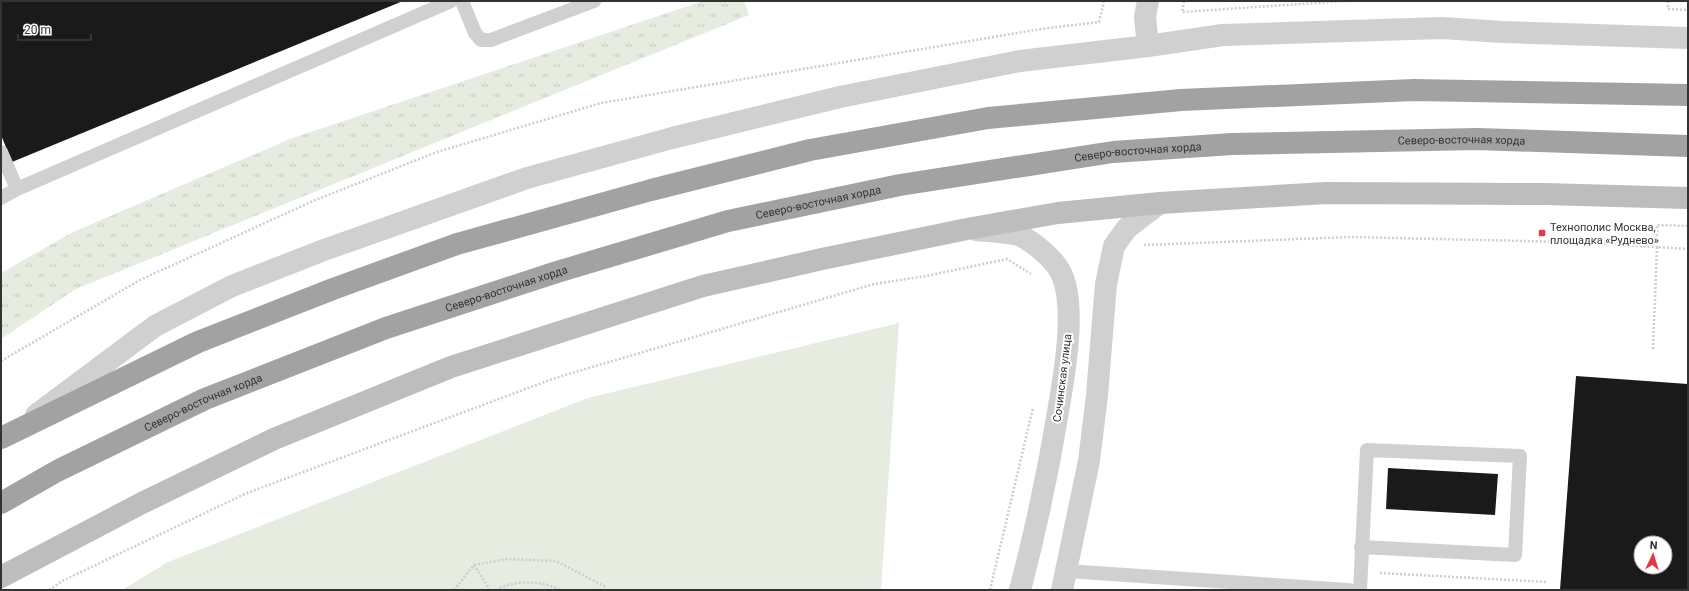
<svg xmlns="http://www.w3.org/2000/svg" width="1689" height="591" font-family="Roboto,sans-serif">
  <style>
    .grass { fill: url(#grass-tufts) }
    .park { fill: #e6ecdf }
    .building { fill: #1a1a1a; fill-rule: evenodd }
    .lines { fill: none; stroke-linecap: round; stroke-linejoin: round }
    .path { stroke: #cdcdcd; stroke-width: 2.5; stroke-dasharray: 2 2; stroke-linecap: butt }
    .service { stroke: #d0d0d0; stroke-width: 14 }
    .minor { stroke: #d0d0d0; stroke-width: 22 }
    .tertiary { stroke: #d0d0d0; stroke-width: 22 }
    .secondary { stroke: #bdbdbd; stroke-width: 22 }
    .trunk { stroke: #a2a2a2; stroke-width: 22 }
    .poi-dot { fill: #e63946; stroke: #fff; stroke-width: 1.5 }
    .labels { text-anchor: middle; stroke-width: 4; stroke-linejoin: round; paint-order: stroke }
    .street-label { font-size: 11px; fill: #333; stroke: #fff }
    .poi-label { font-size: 11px; fill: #333; stroke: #fff; text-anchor: start }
  </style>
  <defs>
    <pattern id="grass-tufts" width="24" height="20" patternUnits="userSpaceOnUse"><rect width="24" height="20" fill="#e6ecdf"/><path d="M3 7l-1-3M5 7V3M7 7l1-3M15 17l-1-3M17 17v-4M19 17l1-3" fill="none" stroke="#c6cbc0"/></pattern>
  </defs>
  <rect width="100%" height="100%" fill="#fff"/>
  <path class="grass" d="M703 1H744L749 15 76 289 1 339V273L73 232 290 139Z"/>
  <path class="park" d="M899 323 881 590H122L168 562 588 398Z"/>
  <path class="building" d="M1 1H403L12 162 1 135Z
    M1576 376 1688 384V590H1560ZM1641 543H1665V567H1641Z
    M1388 468 1498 474 1495 515 1386 509Z"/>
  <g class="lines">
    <path class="path" d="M1184 1 1182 12 1345 1
      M1668 1V9L1688 10
      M1144 245 1350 237 1568 242 1657 247V225L1688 226
      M1653 349 1657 247 1688 249
      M1 361 140 280 313 201 437 152 601 103 1041 29 1099 22 1104 1
      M474 565 490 590
      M1380 573 1547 582
      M49 590 64 580 247 493 555 378 874 284 926 276 1007 259 1031 274
      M454 590 474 565 507 559 556 561 604 586 606 590
      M496 590C513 580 543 580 560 590
      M990 590 1033 408"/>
    <path class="service" d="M462 1 475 33 481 40H491L594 1
      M1 152 17 189
      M1 198 17 189 451 1
      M1066 571 1349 590
      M1360 590 1367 450 1520 456 1515 555 1361 547"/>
    <path class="minor" d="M1148 1 1145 17 1148 46"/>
    <path class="tertiary" d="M976 230C987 231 1009 232 1019 235 1032 241 1053 258 1060 271 1077 302 1065 371 1059 406 1049 468 1036 529 1020 590
      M36 415 155 326 232 286 324 250 527 178 672 138 840 97 1020 61 1148 46 1223 35 1442 28 1502 32 1688 38
      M1062 590 1089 461 1097 395 1106 284 1114 246 1127 228 1160 203"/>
    <path class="secondary" d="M1 577 140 504 274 439 451 367 703 286 822 259 967 229 1058 213 1160 203 1326 193 1544 194 1688 198"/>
    <g class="trunk">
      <path d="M1 438 198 342 333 289 457 244 651 190 810 150 988 118 1181 100 1414 90 1688 95"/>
      <path id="s1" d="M1 503 57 471 205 399 386 328 557 272 728 221 900 185 1113 152 1232 144 1477 139 1688 146"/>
    </g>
  </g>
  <rect class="poi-dot" x="1538" y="229" width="8" height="8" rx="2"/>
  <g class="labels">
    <g class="street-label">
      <text dy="4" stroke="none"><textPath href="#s1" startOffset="1522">Северо-восточная хорда</textPath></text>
      <text dy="4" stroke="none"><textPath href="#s1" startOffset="1198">Северо-восточная хорда</textPath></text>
      <text dy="4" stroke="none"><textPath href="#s1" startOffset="874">Северо-восточная хорда</textPath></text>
      <text dy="4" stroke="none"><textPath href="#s1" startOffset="550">Северо-восточная хорда</textPath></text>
      <text transform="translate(1062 378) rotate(-83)" y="4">Сочинская улица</text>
      <text dy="4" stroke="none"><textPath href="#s1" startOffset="226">Северо-восточная хорда</textPath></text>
    </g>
    <g class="poi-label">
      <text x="1550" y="231">Технополис Москва,<tspan x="1550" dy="13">площадка «Руднево»</tspan></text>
    </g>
  </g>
  <rect width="1689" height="591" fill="none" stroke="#333333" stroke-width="4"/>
  <g transform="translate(1653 555) rotate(4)"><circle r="19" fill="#ffffff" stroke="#adadad"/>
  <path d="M0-3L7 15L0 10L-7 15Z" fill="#e63946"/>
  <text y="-6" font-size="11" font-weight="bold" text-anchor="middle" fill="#333333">N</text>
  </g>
  <path d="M18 34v6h73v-6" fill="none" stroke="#333333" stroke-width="2"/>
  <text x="24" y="34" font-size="12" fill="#333333" stroke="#ffffff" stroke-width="3" paint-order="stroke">20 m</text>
</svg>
